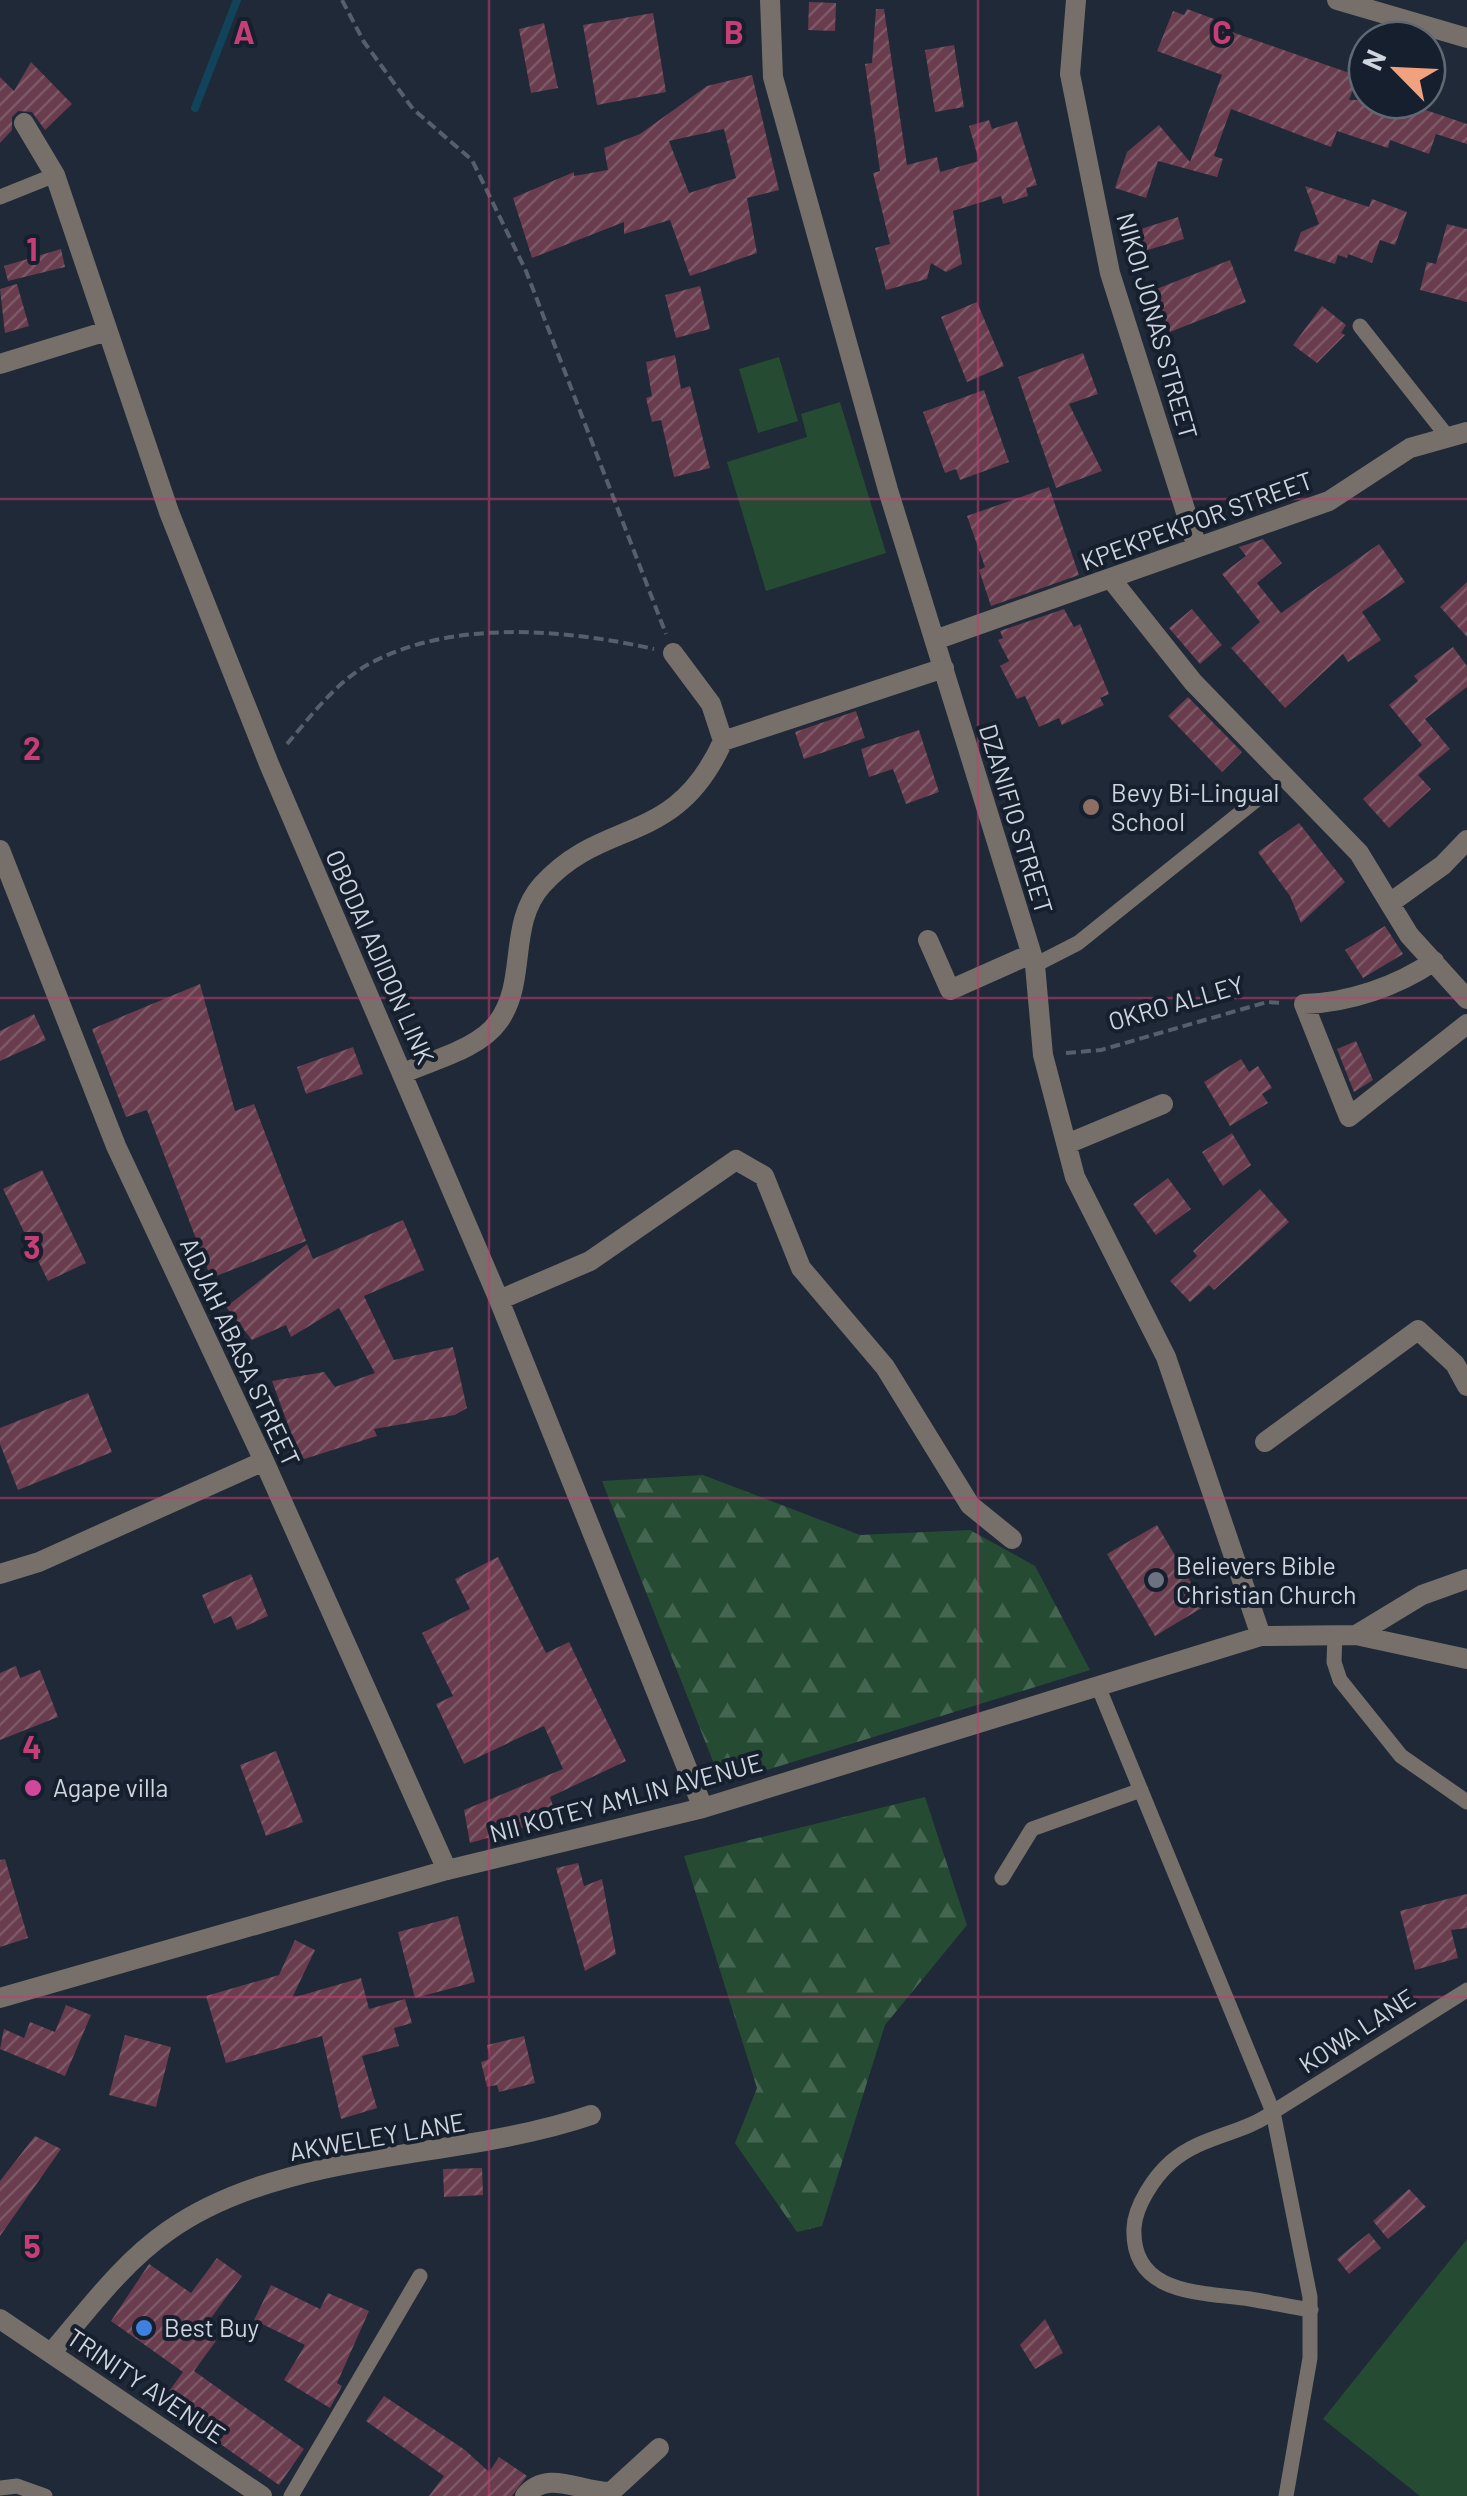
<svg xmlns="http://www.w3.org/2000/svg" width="1467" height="2496" font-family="Barlow,sans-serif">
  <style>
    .grass { fill: #254c33 }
    .forest { fill: url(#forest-firs) }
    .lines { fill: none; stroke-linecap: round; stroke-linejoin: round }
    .stream { stroke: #11435b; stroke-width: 8 }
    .building { fill: url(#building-hatch); fill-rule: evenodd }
    .path { stroke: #565f6b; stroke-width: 4; stroke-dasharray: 10 5; stroke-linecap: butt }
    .service { stroke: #77706a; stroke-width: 15 }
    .minor { stroke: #77706a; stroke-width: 20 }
    .tertiary { stroke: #77706a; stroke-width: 20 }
    .grid { fill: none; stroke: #c53e75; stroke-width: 2.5; stroke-opacity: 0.55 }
    .education-dot { fill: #8d6e63; stroke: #161f2d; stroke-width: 4 }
    .worship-dot { fill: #6b7280; stroke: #161f2d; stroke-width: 4 }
    .hotel-dot { fill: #d1479c; stroke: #161f2d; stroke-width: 4 }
    .shop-dot { fill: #3f7fe0; stroke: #161f2d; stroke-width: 4 }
    .labels { text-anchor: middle; stroke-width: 8; stroke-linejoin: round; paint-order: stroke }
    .street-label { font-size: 25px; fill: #cfd5df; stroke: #161f2d }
    .poi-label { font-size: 25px; fill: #cfd5df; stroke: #161f2d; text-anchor: start }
    .grid-label { font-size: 32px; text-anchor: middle; font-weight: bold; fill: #c53e75; stroke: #161f2d; stroke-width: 8; stroke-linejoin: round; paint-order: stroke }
  </style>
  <defs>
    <pattern id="forest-firs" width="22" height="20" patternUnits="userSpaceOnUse" patternTransform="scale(2.5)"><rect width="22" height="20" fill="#254c33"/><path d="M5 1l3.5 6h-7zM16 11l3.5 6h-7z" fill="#446550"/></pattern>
    <pattern id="building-hatch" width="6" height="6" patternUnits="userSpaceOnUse" patternTransform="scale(2.5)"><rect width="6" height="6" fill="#693d4d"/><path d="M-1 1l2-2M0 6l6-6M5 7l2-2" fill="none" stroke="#7d5866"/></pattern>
  </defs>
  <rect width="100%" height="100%" fill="#1f2937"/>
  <path class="grass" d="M779 357 798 421 758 433 739 369Z
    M840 402 886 553 766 591 727 462 807 437 801 414Z
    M1467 2239V2496H1420L1323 2419Z"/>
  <path class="forest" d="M703 1475 860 1535 970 1530 1035 1566 1090 1670 722 1784 602 1481Z
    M925 1797 967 1925 885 2025 822 2226 797 2232 735 2143 757 2088 684 1856Z"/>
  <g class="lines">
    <path class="stream" d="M195 108 237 0"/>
  </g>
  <path class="building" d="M809 2 836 3 835 31 808 30Z
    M876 9H884L907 165 937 157 940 172 979 161 969 126 989 120 992 129 1017 121 1037 185 1026 188 1028 196 1003 204 1001 196 953 211 962 264 946 272 931 263 927 279 886 290 875 248 890 244 873 173 880 171 865 64 872 63Z
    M1187 9 1214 19 1212 25 1358 76 1349 100H1396L1467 124V144L1436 134 1429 154 1390 140 1388 148 1337 131 1331 147 1231 109 1214 156 1223 159 1217 177 1158 161 1146 198 1115 188 1127 152 1159 125 1190 162 1222 75 1157 51 1173 11 1184 15Z
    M653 13 666 92 597 105 583 25Z
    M544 23 558 88 531 93 519 29Z
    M954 45 964 107 935 112 925 50Z
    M31 62 72 104 45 130 32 112 18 111 12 117V130L0 143V77L14 91Z
    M752 75 779 190 747 198 757 253 690 276 670 220 624 234V222L532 258 513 198 574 172V176L608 170 604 148 640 134 707 86ZM724 129 736 178 689 193 669 141Z
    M1305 186 1369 207 1372 199 1407 212 1395 245 1380 240 1372 263 1348 254 1347 258 1338 255 1335 264 1294 251 1301 232 1319 224Z
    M1178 217 1184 239 1138 253 1132 232Z
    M1447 224 1467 229V302L1420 290 1427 262 1436 264Z
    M61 249 65 267 8 281 4 266Z
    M1230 260 1246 302 1170 332 1154 290Z
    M17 284 29 326 5 333 0 289Z
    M700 286 710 329 676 338 665 295Z
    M977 302 1004 366 967 382 941 317Z
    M1322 306 1346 325 1341 333 1345 335 1317 363 1293 345Z
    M1083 353 1098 394 1069 404 1102 471 1056 488 1018 377Z
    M675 355 681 389 690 386 710 468 674 477 661 420 652 422 646 398 652 396 646 362Z
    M984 390 1009 462 960 480 956 469 945 473 923 412Z
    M1049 487 1079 575 991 606 979 570 985 567 967 516Z
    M1263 539 1282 563 1257 583 1281 613 1379 544 1405 582 1362 612 1381 640 1348 662 1343 654 1285 708 1231 648 1260 622 1222 574 1246 556 1239 547Z
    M1467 582V637L1440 607Z
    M1064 609 1074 627 1080 624 1109 694 1100 698 1104 705 1062 725 1059 718 1039 727 1025 696 1017 699 1000 666 1009 661 998 640 1003 638 1000 631Z
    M1192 609 1222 645 1200 664 1169 628Z
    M1453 647 1467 666V687L1425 719 1450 749 1418 775 1431 789 1389 828 1363 799 1422 745 1389 705 1418 681 1414 676Z
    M1188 697 1242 752 1222 772 1168 716Z
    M856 711 865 738 804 759 795 732Z
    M919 730 939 792 906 804 893 769 869 777 861 749Z
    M1299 823 1345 882 1301 923 1290 896 1258 852Z
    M1385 926 1403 954 1363 978 1345 950Z
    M200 984 235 1111 254 1104 306 1241 211 1278 147 1110 126 1117 92 1029Z
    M34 1014 46 1040 0 1061V1031Z
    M1356 1041 1373 1080 1354 1092 1337 1049Z
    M353 1047 363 1074 306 1094 297 1067Z
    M1241 1059 1249 1072 1258 1066 1272 1088 1262 1094 1268 1103 1230 1126 1204 1082Z
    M1232 1133 1251 1165 1223 1186 1202 1152Z
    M42 1170 86 1263 48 1281 3 1189Z
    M1168 1178 1191 1209 1156 1235 1133 1204Z
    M1260 1189 1289 1222 1214 1290 1209 1285 1190 1302 1170 1281 1197 1256 1193 1251Z
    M403 1220 424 1270 364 1296 394 1360 453 1347 467 1408 455 1415 374 1429 377 1436 301 1460 272 1381 324 1372 335 1387 375 1373 339 1308 291 1337 286 1325 252 1340 226 1307 307 1244 313 1259Z
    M88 1393 112 1452 18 1490 0 1444V1428Z
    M1157 1525 1205 1606 1155 1636 1107 1554Z
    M498 1557 546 1653 569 1642 626 1761 550 1797 557 1818 470 1843 464 1810 563 1769 544 1726 464 1764 436 1704 453 1696 422 1633 470 1609 455 1579Z
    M251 1574 268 1616 237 1630 231 1616 214 1624 202 1595Z
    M16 1666 20 1678 40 1670 58 1717 0 1740V1673Z
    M276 1751 303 1822 266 1836 240 1765Z
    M5 1859 28 1938 0 1947V1860Z
    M578 1863 584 1886 602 1879 616 1954 585 1971 556 1868Z
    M1467 1894V1928L1451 1930 1458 1958 1415 1970 1400 1911Z
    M458 1916 475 1982 415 1998 398 1932Z
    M295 1940 315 1950 292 1998 361 1978 369 2009 405 1999 412 2023 394 2028 399 2046 362 2056 377 2108 341 2119 322 2036 226 2063 206 1996 279 1975Z
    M66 2005 91 2015 65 2076 0 2049 4 2029 24 2038 30 2022 55 2032Z
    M125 2035 171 2047 156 2107 109 2095Z
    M524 2036 535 2083 499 2092 497 2085 487 2087 481 2062 490 2059 487 2045Z
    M35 2136 61 2149 0 2236V2181Z
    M482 2168 483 2195 444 2197 443 2169Z
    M1409 2189 1426 2207 1388 2239 1373 2221Z
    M1369 2233 1381 2248 1349 2274 1337 2259Z
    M217 2258 242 2276 202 2330 216 2341 194 2371 304 2449 279 2485 179 2415 185 2408 167 2394 183 2372 111 2321 149 2264 191 2293Z
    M271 2285 320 2309 328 2293 369 2311 337 2383 342 2386 330 2408 284 2380 305 2345 254 2320Z
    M1045 2319 1063 2353 1035 2369 1020 2345Z
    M384 2396 465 2450 489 2472 499 2457 527 2476 512 2496H429L444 2476 366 2421Z"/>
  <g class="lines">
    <path class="path" d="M342 0 364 42 413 109 472 160 526 271 666 634
      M287 744C311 716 336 682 369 664 452 619 565 629 654 649
      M1066 1053 1101 1050 1267 1002 1284 1003"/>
    <path class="service" d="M0 197 55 175
      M1360 326 1447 436
      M1035 965 1078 943 1255 801
      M1335 1634 1334 1662 1340 1680 1401 1756 1467 1802
      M1098 1686 1273 2112C1242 2135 1202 2135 1171 2162 1154 2177 1135 2206 1134 2228 1131 2296 1203 2292 1250 2299 1270 2302 1290 2307 1311 2310
      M1002 1878 1032 1829 1141 1790
      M0 2488 17 2486 45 2496
      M291 2496 420 2276
      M1286 2496 1310 2358V2297L1273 2112 1467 1990"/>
    <path class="minor" d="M770 0 773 77 888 490 1035 965 1043 1055 1075 1177 1166 1357 1261 1636
      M1076 0 1070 74 1110 273 1196 544
      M1337 0 1467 38
      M24 123 55 175 169 512 269 764 499 1300 703 1808
      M0 364 107 331
      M1111 579 1193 682 1359 853 1409 935 1467 999
      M935 640 1329 501 1410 448 1467 432
      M723 741 944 668
      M0 850 116 1146 264 1461 447 1870
      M1390 903 1443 865 1467 840
      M928 940 950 990 1031 954
      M1434 961C1398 986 1348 1003 1304 1004L1349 1117 1467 1024
      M404 1073C432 1060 479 1049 498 1022 528 982 507 924 542 885 604 816 675 848 723 741L711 704 673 653
      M1067 1144 1163 1104
      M499 1300 590 1261 736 1160 764 1176 801 1268 885 1367 970 1505 1012 1539
      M1265 1442 1418 1330 1455 1364 1467 1386
      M0 1574 39 1562 264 1461
      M1356 1635 1422 1595 1467 1579
      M0 1998 447 1870 703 1808 1261 1636 1356 1635 1467 1659
      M52 2352C88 2310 122 2263 168 2231 284 2149 457 2161 591 2115
      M525 2496C548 2468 581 2493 611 2492L659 2448"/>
    <path class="tertiary" d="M0 2319 262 2496"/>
  </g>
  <path class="grid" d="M489 0V2496M978 0V2496M0 499H1467M0 998H1467M0 1498H1467M0 1997H1467"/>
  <circle class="education-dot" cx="1091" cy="807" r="10"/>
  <circle class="worship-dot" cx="1156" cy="1580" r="10"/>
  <circle class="hotel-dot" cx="33" cy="1788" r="10"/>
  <circle class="shop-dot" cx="144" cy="2328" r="10"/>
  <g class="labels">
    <g class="street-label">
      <text transform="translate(1157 326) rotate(74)" y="9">NIKOI JONAS STREET</text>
      <text transform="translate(1197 521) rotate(-20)" y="9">KPEKPEKPOR STREET</text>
      <text transform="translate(1016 819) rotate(73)" y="9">DZANIFIO STREET</text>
      <text transform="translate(380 957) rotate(66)" y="9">OBODAI ADIDON LINK</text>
      <text transform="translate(1176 1003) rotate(-16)" y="9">OKRO ALLEY</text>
      <text transform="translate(240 1352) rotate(65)" y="9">ADJAH ABASA STREET</text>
      <text transform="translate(626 1798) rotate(-15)" y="9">NII KOTEY AMLIN AVENUE</text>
      <text transform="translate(1357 2031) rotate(-33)" y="9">KOWA LANE</text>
      <text transform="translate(377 2137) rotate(-10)" y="9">AKWELEY LANE</text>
      <text transform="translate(146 2386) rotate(34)" y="9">TRINITY AVENUE</text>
    </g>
    <g class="poi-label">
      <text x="1111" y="802">Bevy Bi-Lingual<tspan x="1111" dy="29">School</tspan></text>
      <text x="1176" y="1575">Believers Bible<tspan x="1176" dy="29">Christian Church</tspan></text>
      <text x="53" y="1797">Agape villa</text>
      <text x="164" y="2337">Best Buy</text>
    </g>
  </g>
  <g class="grid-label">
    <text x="244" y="44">A</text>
    <text x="734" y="44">B</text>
    <text x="1222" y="44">C</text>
    <text x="32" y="261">1</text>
    <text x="32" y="760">2</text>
    <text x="32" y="1259">3</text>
    <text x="32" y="1759">4</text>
    <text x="32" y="2258">5</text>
  </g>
  <g transform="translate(1397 70) rotate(294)"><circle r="48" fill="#161f2d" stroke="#606874" stroke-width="2.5"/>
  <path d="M0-8L18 38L0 25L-18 38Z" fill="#f1a17d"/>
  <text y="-15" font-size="28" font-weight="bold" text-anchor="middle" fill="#cfd5df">N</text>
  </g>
</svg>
